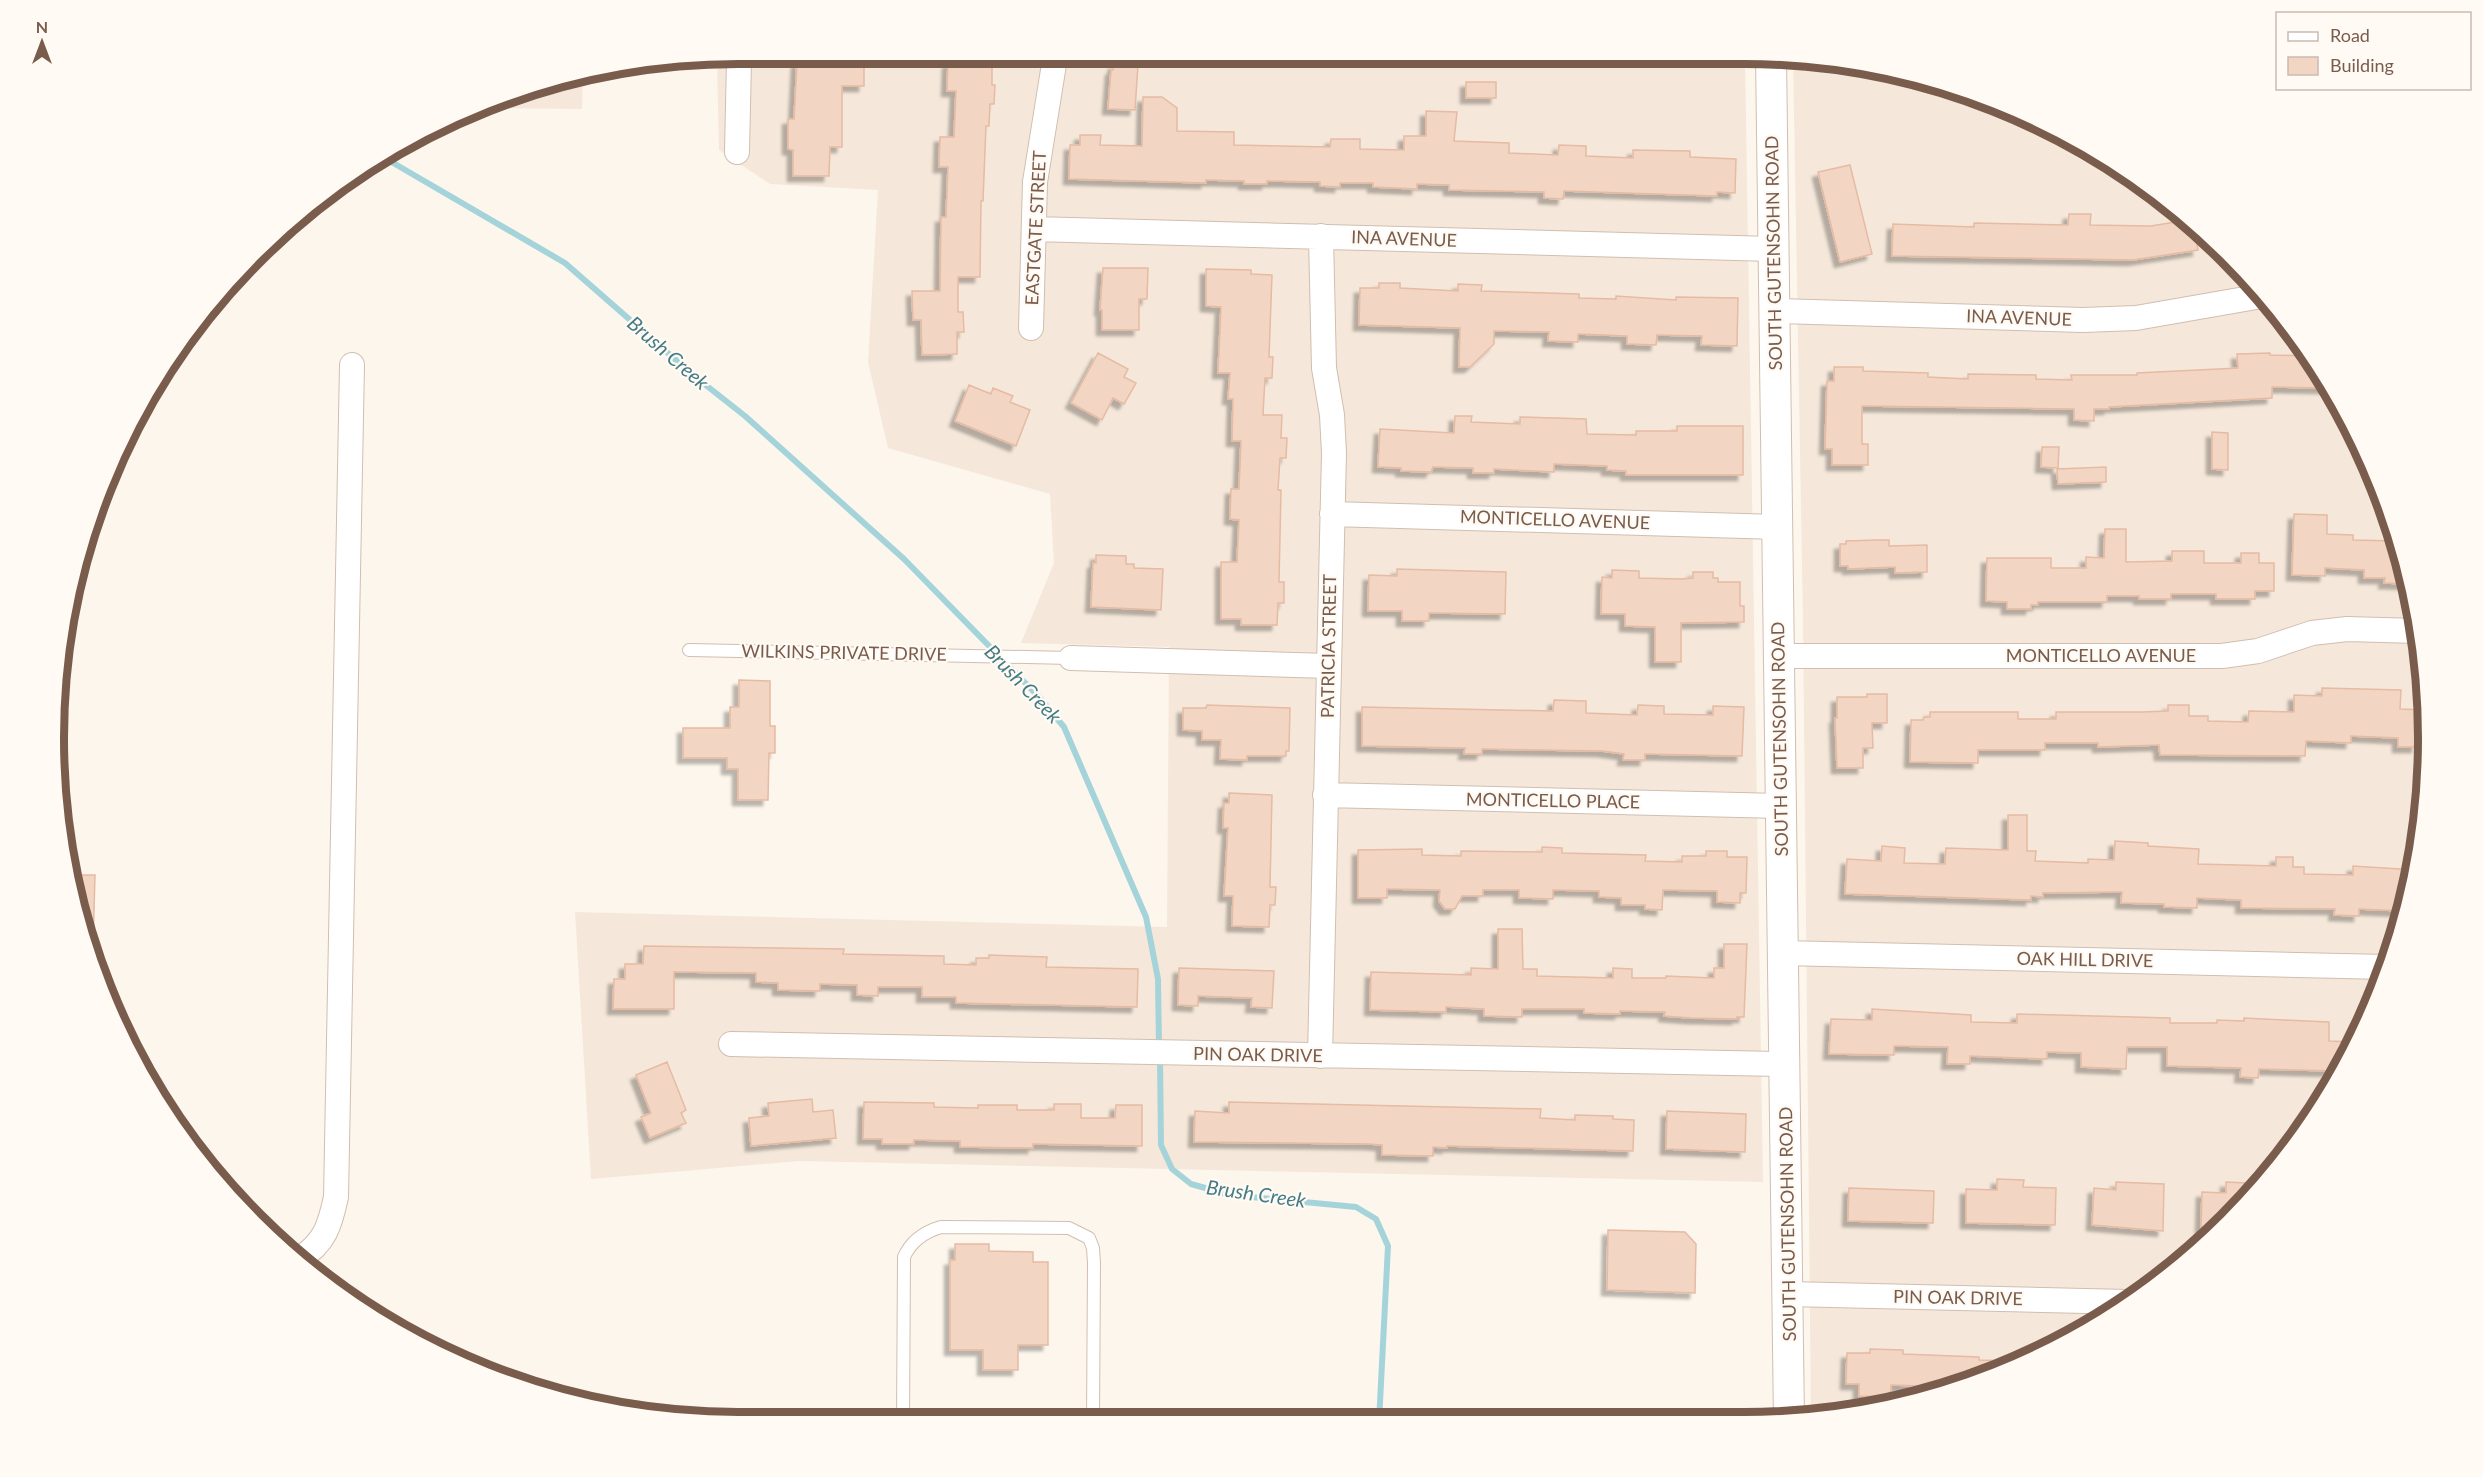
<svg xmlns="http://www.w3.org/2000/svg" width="2483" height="1477" font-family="Lato,sans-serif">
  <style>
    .residential { fill: #f5e8da }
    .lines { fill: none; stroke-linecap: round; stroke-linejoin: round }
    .stream { stroke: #a5d3da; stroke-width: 6 }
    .building { fill: #f3d5c3; stroke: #e6bba3; stroke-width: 1.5; filter: url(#shadow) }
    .service-casing { stroke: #d1beb0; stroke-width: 14 }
    .minor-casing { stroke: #d1beb0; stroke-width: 26 }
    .tertiary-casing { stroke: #d1beb0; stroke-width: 32 }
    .service { stroke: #fff; stroke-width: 12 }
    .minor { stroke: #fff; stroke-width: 24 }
    .tertiary { stroke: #fff; stroke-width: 30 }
    .labels { text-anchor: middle; stroke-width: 4.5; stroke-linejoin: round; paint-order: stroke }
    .street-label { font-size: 18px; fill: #7a5c4d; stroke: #fffaf3 }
    .water-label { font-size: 20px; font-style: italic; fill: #437c86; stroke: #fffaf3 }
    .rim { fill: none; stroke: #7a5c4d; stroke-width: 8 }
  </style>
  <defs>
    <filter id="shadow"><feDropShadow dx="-5.5" dy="5.5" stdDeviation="1.5" flood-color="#0004"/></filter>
  </defs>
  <rect width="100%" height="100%" fill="#fdf6ec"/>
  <path class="residential" d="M1745 56 1763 1182 799 1161 591 1179 575 912 1167 927 1169 647 1021 643 1054 563 1050 494 888 448 868 362 878 190 770 184 719 150 717 60Z
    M1793 56 1965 90 2125 170 2229 255 2314 359 2377 477 2416 605 2429 739 2416 872 2377 1001 2313 1119 2196 1253 2086 1331 1922 1400 1811 1418 1803 621Z
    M583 75 582 109 476 108 519 90Z"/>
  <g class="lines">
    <path class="stream" d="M383 157 565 263 693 375 745 416 904 559 1039 697 1064 727 1146 917 1158 979 1159 1047
      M1160 1057 1161 1145 1172 1169 1191 1184 1230 1195 1356 1207 1376 1219 1388 1246 1379 1422"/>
  </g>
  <path class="building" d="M797 62 853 63V65L864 66V86H842V147H830L829 176H793V150L788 149V119H794Z
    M956 62 992 63V85H995L994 104H990L989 126H986L983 201H981L980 277H958V312H963L964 332H957V354L922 355 921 320H913L912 291H940L941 217H946L948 167H939L940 137H954L956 91H947L948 63Z
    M1114 64 1138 65 1135 110 1108 109 1111 70H1113Z
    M1466 82H1496V98H1466Z
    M1143 97H1162L1177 108V131L1234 132V145L1330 147 1331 139H1360V149L1404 150V136H1426V111L1457 112 1454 141 1509 143V153L1558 155 1559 145 1586 146V156L1633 158V150L1690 151V157L1736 159 1735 193 1717 192V196L1564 191 1563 199 1544 198V192L1449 190V185L1417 184V189L1373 187V183H1340V187L1320 186V182L1267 181V184H1244V181L1206 180V183L1069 179 1070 145H1080V135H1101L1100 145 1142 146Z
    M1850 165 1872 254 1840 262 1818 172Z
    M2069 214H2091L2090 225 2151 226 2187 220 2194 226 2198 250 2133 260 1892 256 1893 224 1974 227V223L2068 225Z
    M1103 268H1148L1147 299H1139V330H1102V310H1100Z
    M1206 269 1251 270V274L1272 275 1269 357H1273L1272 378H1265L1263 415H1282L1281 438H1287L1286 458H1280L1278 490H1281L1279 582H1284V603H1278L1277 625H1241V619H1221V562H1237L1239 520 1230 519 1231 489H1239L1241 441H1232L1233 399H1228L1230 373H1218L1221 307 1206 306Z
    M1379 283H1400V288L1458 291V284L1482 285 1481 291 1579 294V298L1616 299V296L1676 300V297L1738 298 1737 346 1701 345 1702 336 1657 335 1656 345 1627 344V336L1578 334V342L1548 341 1549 332 1494 331V344L1470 367H1459L1460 328 1359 325 1360 288H1379Z
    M1098 353 1128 369 1124 377 1136 383 1124 404 1113 398 1102 420 1071 403Z
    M2270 353V355L2312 356 2329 388 2272 387V398L2109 407V409H2094V421L2074 420V409L1862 406V444H1868V465H1832V449H1825L1827 381H1834V367H1863V371L1928 373V377L1968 379V374L2036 375V379L2072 380 2071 375H2137V373L2238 368 2237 354Z
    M969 385 991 394 993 388 1013 396 1010 402 1030 410 1016 446 955 421Z
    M1455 416H1472L1471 422 1520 424V417L1586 419 1587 434 1636 435V431H1677V426H1743V475H1626V471L1607 470V466L1554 464V472L1494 469V473H1473V468L1433 467 1431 472 1401 471V468L1378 467 1380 429 1454 433Z
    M2212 432 2228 433V470L2212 469Z
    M2042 447H2059L2058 468 2041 467Z
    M2106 467V482L2058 484 2057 469Z
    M2294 514 2327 515V534L2353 535V540L2397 541 2410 584 2384 583 2385 578H2364V570L2325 568V576L2292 575Z
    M2105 529H2126V562L2172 561V551H2204V563H2241V553H2259V563H2274V591H2255V599H2216V594H2171V599H2139V596H2107V602H2038V605H2031V609H2007V602L1986 601 1987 558H2051V568H2086V557L2104 558Z
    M1877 540H1889V546L1927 545V572L1895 573V567L1848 569V566H1840V544H1846V541Z
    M1096 555 1126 556V564H1134V568L1163 569 1161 610 1091 607 1093 563H1096Z
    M1397 569 1506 572 1505 614 1429 613V621H1402V611H1368L1369 575 1397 576Z
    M1612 570 1639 571V578L1681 579 1693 578V572H1713V578H1718V582H1740V606H1744V622L1681 623V662H1655V627L1625 626V614H1601L1602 577 1612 578Z
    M739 680 770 681V726H775V753H769L768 800H738V769H727V758H683V728H730V707H739Z
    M2322 688 2401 690 2400 709 2426 710 2429 740 2417 739V747H2398V738L2351 736V743L2306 741 2305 756 2160 755 2159 745 2098 747V743H2045V750H1978V763L1910 762 1911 720H1923L1924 717H1930V712H2018V719H2056V712H2142L2168 711V705H2189V716H2208V721L2248 722 2249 711 2294 712V695L2322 696Z
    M1867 694H1887V723H1872L1873 748H1863V768H1837L1835 718H1837V697H1867Z
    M1554 700 1586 701V713L1637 715 1638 705 1664 706V714L1713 715V706L1744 707 1742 756 1645 754V760H1623L1624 754 1602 751 1482 749V754H1464L1465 748 1362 746V707L1553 711Z
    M1207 705 1290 708 1289 751H1286V756H1247V760L1220 759 1221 740H1202V731L1183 730V708H1206Z
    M1229 793 1272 795 1270 887H1276L1275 905H1270L1269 927 1232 926 1233 896H1224L1228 828H1223L1224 803H1229Z
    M2008 815H2027V851H2036L2035 861 2088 863V859L2114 860 2115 841 2148 843V846L2199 849 2198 864 2276 866V857H2293V867H2304V874L2353 875V866L2416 870V872L2404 911 2359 909V916L2334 915 2335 909 2241 908V900L2197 898V908L2164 907V904L2121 903 2122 892 2043 893V897L2031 896V900L1845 894 1847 859 1881 861 1882 846 1905 848 1904 863 1945 864 1946 848 2008 850Z
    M1542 847 1562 848V853L1646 855 1645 861 1682 862V856H1706V851H1727V857H1747L1746 893H1740V903L1717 902V891L1663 890 1662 910 1645 909V905H1621V898L1599 897V891L1553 890V899L1519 898V890H1483V896H1462L1455 909H1445L1439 901 1440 890 1387 889V898H1358V850L1422 849V855L1461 856V851L1542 852Z
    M71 875H95L93 946H87Z
    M1498 929H1522L1523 969H1537V976L1613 978V968L1632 969V978H1666V976L1714 978V968H1724V944H1747L1744 1017H1737V1019L1691 1018 1664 1016 1665 1012 1620 1011V1014L1584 1013V1009H1522V1017L1484 1016V1009L1446 1007V1012L1370 1010 1371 972 1471 975V968L1498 969Z
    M644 946 844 949 843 954 944 956V964L976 965V958H989V955L1047 957 1046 967 1138 969 1137 1007 956 1003V997H922V987H878V996L857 995V985L820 984V991L778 990V983L756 982V973L674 972V1009H613L614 979H625V964H643Z
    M1179 968 1274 971 1272 1008 1251 1007 1252 998 1198 996V1006L1178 1005Z
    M1872 1009 1971 1015V1022L2017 1023V1014L2170 1018V1023H2217V1020L2244 1021V1018L2329 1022V1041L2355 1042 2339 1071 2259 1069 2258 1078 2240 1077 2241 1068 2167 1066V1047H2127L2126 1069 2081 1067V1053L2047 1052V1059L1970 1056V1064H1947L1948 1047 1894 1046V1055L1829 1054 1831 1019 1872 1020Z
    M667 1062 686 1110 681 1113 686 1123 650 1138 641 1117 651 1113 636 1075Z
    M812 1099 813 1112 833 1110 836 1138 751 1146 749 1118 769 1116 768 1103Z
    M864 1102 934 1103V1107L978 1108V1105H1017V1110H1054V1104H1081V1118H1115L1116 1105H1142V1146L1033 1144V1148L960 1147V1141L914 1140V1144H882V1139H863Z
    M1229 1102 1541 1109 1540 1118 1575 1120V1115L1613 1116V1119L1634 1120 1633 1151 1447 1146V1148L1433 1147V1156L1382 1155V1145L1369 1144 1194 1142 1195 1111 1229 1113Z
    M1667 1111 1746 1114 1745 1152 1666 1149Z
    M1997 1179 2024 1180 2023 1187 2056 1188 2055 1225 1966 1223V1189L1997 1190Z
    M2116 1182 2164 1184 2163 1231 2092 1225 2094 1188 2116 1190Z
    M2226 1182 2247 1183 2246 1193H2248L2217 1230 2201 1229 2202 1192 2226 1193Z
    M1849 1188 1934 1191 1933 1223 1848 1221Z
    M1608 1230 1685 1232 1696 1244 1695 1293 1607 1290Z
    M955 1244H989V1251L1033 1252V1262H1048V1345H1018V1370H983V1350H950V1260H955Z
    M1870 1349 1903 1350V1354L1979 1357V1360L2014 1361 1953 1387 1891 1385 1890 1397 1859 1396V1384H1846L1847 1353H1870Z"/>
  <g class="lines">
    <defs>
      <path id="service" d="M689 650 1071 658
        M903 1415 1093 1419
        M903 1422 904 1257C911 1241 924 1232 941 1227L1069 1228 1089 1238 1093 1248 1094 1263 1093 1422"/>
      <path id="minor" d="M737 152 739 60
        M1034 229 1773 249
        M1774 311 2083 320 2136 318 2262 296
        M1031 328 1035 182 1055 58
        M1332 514 1778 527
        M1779 656H2222L2258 651 2312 633 2347 629 2418 631
        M1071 658 1328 666
        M1325 795 1781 806
        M1782 953 2387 967
        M731 1044 1786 1064
        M1320 1056 1334 453 1332 415 1324 368 1321 236
        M299 1259C325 1243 330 1225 336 1197L352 365
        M1788 1294 2128 1302"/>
      <path id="tertiary" d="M1771 56 1789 1422"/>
    </defs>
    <use href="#service" class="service-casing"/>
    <use href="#minor" class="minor-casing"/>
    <use href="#tertiary" class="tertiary-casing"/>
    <use href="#service" class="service"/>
    <use href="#minor" class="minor"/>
    <use href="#tertiary" class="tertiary"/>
  </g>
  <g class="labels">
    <g class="street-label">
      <text transform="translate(1036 228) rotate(-87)" y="6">EASTGATE STREET</text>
      <text transform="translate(1404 239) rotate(2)" y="6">INA AVENUE</text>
      <text transform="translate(1774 253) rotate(-91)" y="6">SOUTH GUTENSOHN ROAD</text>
      <text transform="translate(2019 318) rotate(2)" y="6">INA AVENUE</text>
      <text transform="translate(1555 520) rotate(2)" y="6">MONTICELLO AVENUE</text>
      <text transform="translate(1329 646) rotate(-89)" y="6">PATRICIA STREET</text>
      <text transform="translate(844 653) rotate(1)" y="6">WILKINS PRIVATE DRIVE</text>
      <text x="2101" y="662">MONTICELLO AVENUE</text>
      <text transform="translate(1780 739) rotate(-91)" y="6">SOUTH GUTENSOHN ROAD</text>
      <text transform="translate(1553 801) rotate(1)" y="6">MONTICELLO PLACE</text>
      <text transform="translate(2085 960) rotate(1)" y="6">OAK HILL DRIVE</text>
      <text transform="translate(1258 1055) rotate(1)" y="6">PIN OAK DRIVE</text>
      <text transform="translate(1788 1224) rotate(-91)" y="6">SOUTH GUTENSOHN ROAD</text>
      <text transform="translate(1958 1298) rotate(1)" y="6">PIN OAK DRIVE</text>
    </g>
    <g class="water-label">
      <text transform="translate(668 353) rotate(41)" y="7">Brush Creek</text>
      <text transform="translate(1023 684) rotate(46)" y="7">Brush Creek</text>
      <text transform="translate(1256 1194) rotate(8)" y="7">Brush Creek</text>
    </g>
  </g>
  <path d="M0 0H2483V1477H0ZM738 64H1744A674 674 0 0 1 2418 738V738A674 674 0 0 1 1744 1412H738A674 674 0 0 1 64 738V738A674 674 0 0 1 738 64Z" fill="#fffaf3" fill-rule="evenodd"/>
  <path class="rim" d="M738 64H1744A674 674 0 0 1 2418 738V738A674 674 0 0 1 1744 1412H738A674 674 0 0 1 64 738V738A674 674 0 0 1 738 64Z"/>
  <rect x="2276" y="12" width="195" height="78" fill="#fffaf3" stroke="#cabbb1" stroke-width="1.5"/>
  <rect x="2288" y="32" width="30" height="9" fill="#ffffff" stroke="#cabbb1" stroke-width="1.5"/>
  <text x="2330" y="42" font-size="18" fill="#7a5c4d">Road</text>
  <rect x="2288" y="57" width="30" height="18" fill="#f3d5c3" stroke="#cabbb1" stroke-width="1.5"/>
  <text x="2330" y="72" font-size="18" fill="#7a5c4d">Building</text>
  <g transform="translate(42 42)" stroke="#fffaf3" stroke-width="4.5" paint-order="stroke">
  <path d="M0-4.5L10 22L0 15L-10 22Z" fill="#7a5c4d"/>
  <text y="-9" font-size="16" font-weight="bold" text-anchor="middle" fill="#7a5c4d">N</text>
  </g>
</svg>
